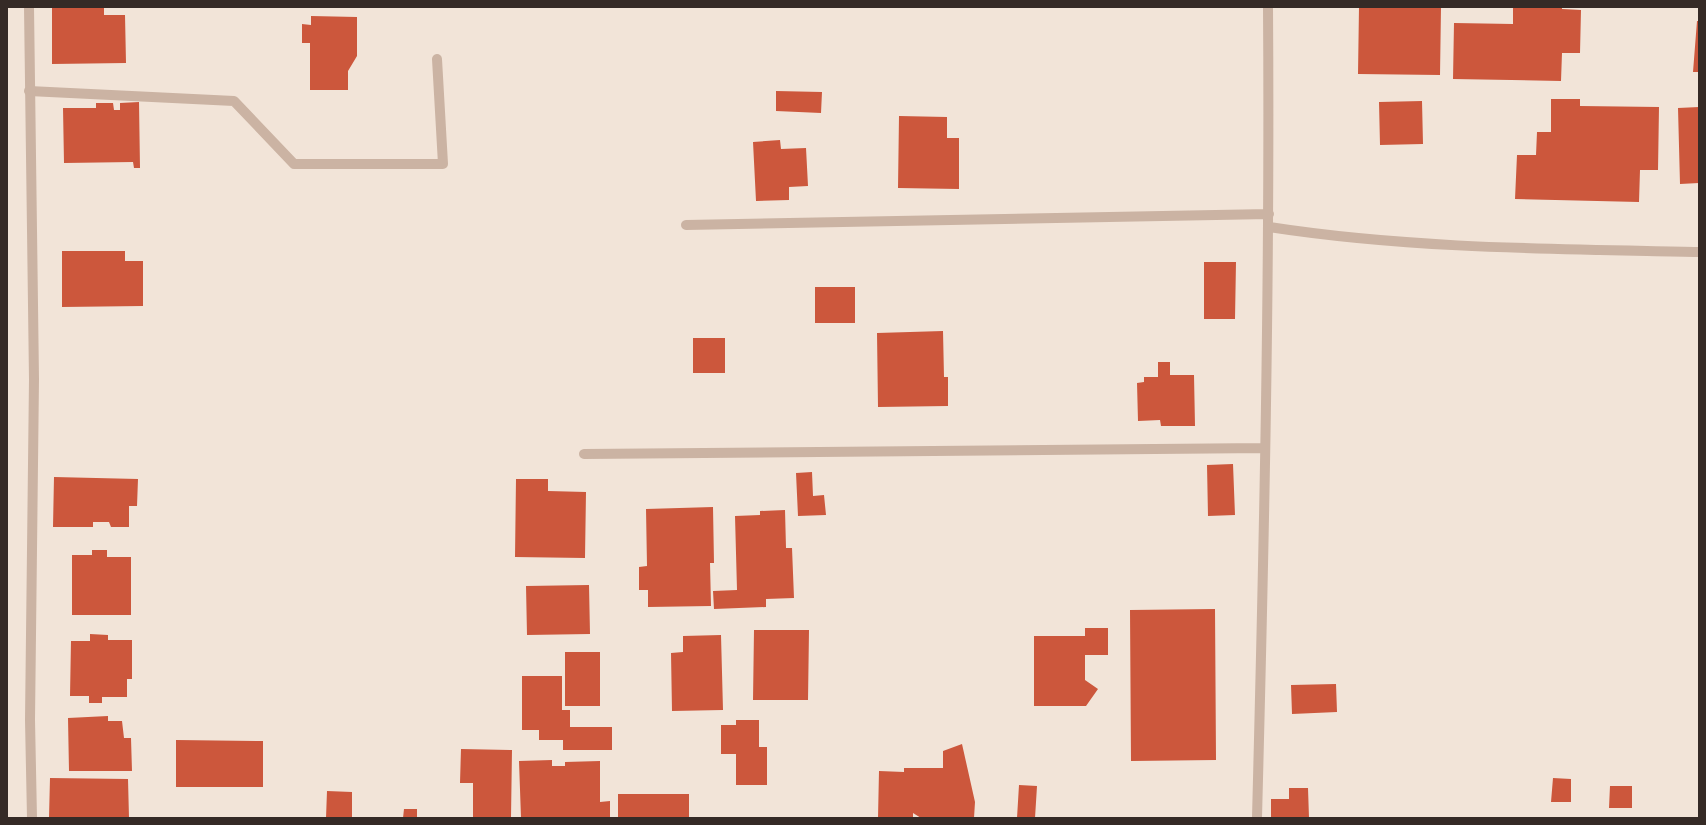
<svg xmlns="http://www.w3.org/2000/svg" width="1706" height="825" font-family="Karla,sans-serif">
  <style>
    .building { fill: #cc573c }
    .lines { fill: none; stroke-linecap: round; stroke-linejoin: round }
    .lane { stroke: #cbb3a3; stroke-width: 10 }
    .street { stroke: #cbb3a3; stroke-width: 10 }
  </style>
  <rect width="100%" height="100%" fill="#f2e4d8"/>
  <path class="building" d="M52 7H104V15H125L126 63 52 64Z
    M1359 7H1441L1440 75 1358 74Z
    M1513 7H1562V9L1581 10 1580 53H1562L1561 81 1453 79 1454 23 1513 24Z
    M311 16 357 17V56L348 71V90H310V43H302V24L311 25Z
    M1697 21H1699V72H1693Z
    M776 91 822 92 821 113 776 111Z
    M1551 99H1580V106L1659 107 1658 170H1640L1639 202 1515 199 1517 155H1536L1537 132H1551Z
    M1422 101 1423 144 1380 145 1379 102Z
    M139 102 140 168H134L133 162 64 163 63 108H96V103H113L114 110H120V103Z
    M1699 107V183L1680 184 1678 108Z
    M899 116 947 117V138H959V189L898 188Z
    M780 140 781 149 806 148 808 186 789 187V200L756 201 753 142Z
    M62 251H125V261H143V306L62 307Z
    M1204 262H1236L1235 319H1204Z
    M815 287H855V323H815Z
    M943 331 944 377H948V406L878 407 877 333Z
    M693 338H725V373H693Z
    M1158 362H1170V375H1194L1195 426H1161L1160 420 1138 421 1137 383 1144 382V377H1158Z
    M1233 464 1235 515 1208 516 1207 465Z
    M812 472 813 496 824 495 826 515 798 516 796 473Z
    M54 477 138 479 137 506H129V527H111L109 522H93V527H53Z
    M516 479H548V491L586 492 585 558 515 557Z
    M713 507 714 563H710L711 606 648 607V590H639V567L647 566 646 509Z
    M785 510 786 548H792L794 598 766 599V607L714 609 713 591 737 590 735 516 760 515V511Z
    M92 550H107V557H131V615H72V555H92Z
    M589 585 590 634 527 635 526 586Z
    M1215 609 1216 760 1131 761 1130 610Z
    M1085 628H1108V655H1085V680L1098 689 1086 706H1034V636H1085Z
    M754 630H809L808 700H753Z
    M90 634 108 635V640H132V679H127V697H102V703H89V696H70L71 641H90Z
    M721 635 723 710 672 711 671 653 683 652V636Z
    M565 652H600V706H565Z
    M522 676H562V710H570V727H612V750H563V740H539V730H522Z
    M1336 684 1337 712 1292 714 1291 685Z
    M108 716V721H122L124 738H131L132 771H69L68 718Z
    M736 720H759V747H767V785H736V754H721V725H736Z
    M176 740 263 741V787H176Z
    M962 744 975 802 974 818H921L913 813V818H878L879 771 904 772V768H943V751Z
    M461 749 512 750 511 818H473V783H460Z
    M552 760V766H565V762L600 761V802L610 801V818H521L519 761Z
    M50 778 128 779 129 818H49Z
    M1553 778 1571 779V802H1551Z
    M1019 785 1037 786 1035 818H1017Z
    M1610 786H1632V808H1609Z
    M1289 788H1308L1309 818H1271V799H1289Z
    M327 791 352 792V818H326Z
    M618 794H689V818H618Z
    M404 809H417V818H403Z"/>
  <g class="lines">
    <path class="lane" d="M29 91 234 101 294 164H443L437 59"/>
    <path class="street" d="M29 7 34 379 30 720 32 818
      M686 225 1269 214
      M1269 227C1411 249 1556 249 1699 252
      M584 454 1265 448
      M1257 818C1264 548 1270 277 1268 7"/>
  </g>
  <rect width="1706" height="825" fill="none" stroke="#352a26" stroke-width="16"/>
</svg>
